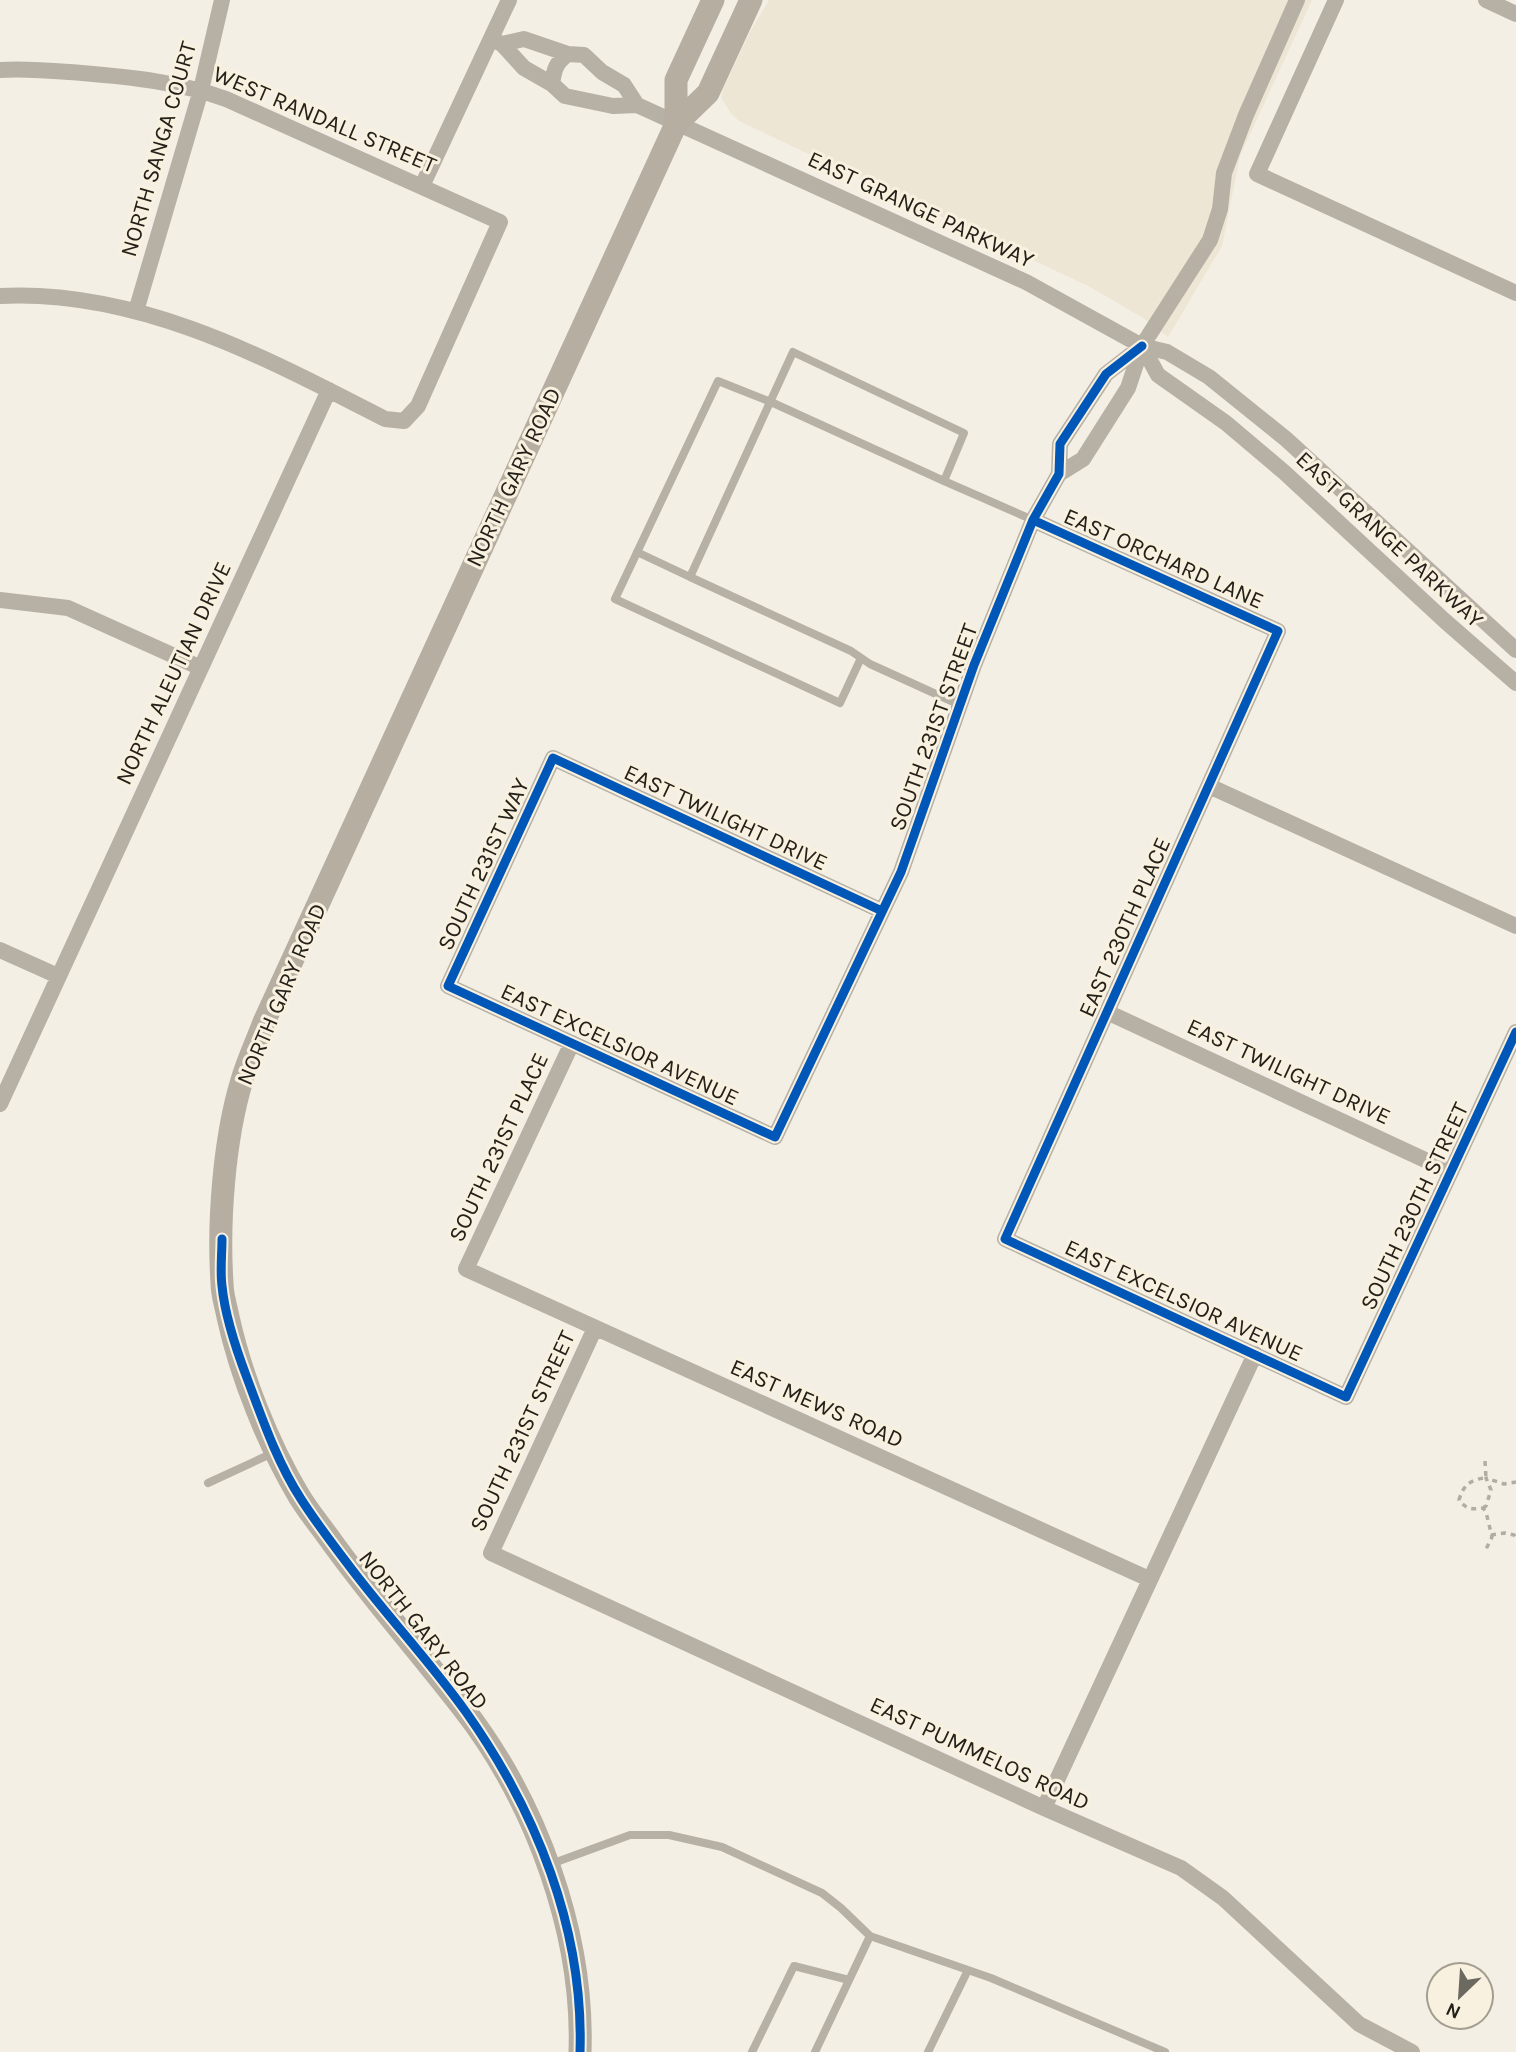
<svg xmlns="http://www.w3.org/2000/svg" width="1516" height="2052" font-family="Karla,sans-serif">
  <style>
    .built { fill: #eee6d4 }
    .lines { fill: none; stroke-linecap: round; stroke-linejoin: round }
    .path { stroke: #b2ada4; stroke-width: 3.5; stroke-dasharray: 5 5; stroke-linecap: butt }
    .lane { stroke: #b7b0a5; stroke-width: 8 }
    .street { stroke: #b7b0a5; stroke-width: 16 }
    .secondary { stroke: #b7aea2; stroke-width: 23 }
    .cycleway-casing { stroke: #f9f1df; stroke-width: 13 }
    .cycleway { stroke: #0057b8; stroke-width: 9 }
    .labels { text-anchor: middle; stroke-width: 6; stroke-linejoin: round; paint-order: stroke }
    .street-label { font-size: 23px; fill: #24211a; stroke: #f9f1df }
  </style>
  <rect width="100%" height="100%" fill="#f3efe5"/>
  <path class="built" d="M769 0H1312L1240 156 1222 246 1168 337 1143 318 1090 287 739 121 730 112 721 97 723 89 750 32Z"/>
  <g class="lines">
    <path class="path" d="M1485 1461 1486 1478C1470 1479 1463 1486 1459 1500 1466 1509 1472 1510 1483 1508L1486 1512 1492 1537 1486 1549
      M1483 1508 1486 1506 1491 1490 1486 1478 1504 1484 1516 1482
      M1491 1535 1505 1533 1514 1535 1516 1539"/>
    <path class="lane" d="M637 552 690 577
      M861 658 840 703 615 599 718 381 771 402 944 481
      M960 705 870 664 851 651 690 577 793 352 964 433 944 481 1033 520
      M208 1483 275 1452
      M551 1864 630 1835H669L722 1847 822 1893 841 1908 870 1936 991 1978 1165 2052
      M752 2052 794 1966 849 1980
      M815 2052 870 1936
      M928 2052 968 1970"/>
    <path class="street" d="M1336 0 1257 174 1516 293
      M1486 0 1516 14
      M491 39 502 44 524 68 552 84 565 96 613 106 637 105 1026 282 1142 346 1167 352 1209 377 1286 439 1516 650
      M502 44 524 39 568 54 584 55 602 72 624 85 637 105
      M0 70C27 68 55 71 82 73 131 77 179 82 226 99L500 222 418 406 404 421 385 419C266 358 139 289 0 296
      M552 84C554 70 556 62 568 54
      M422 186 509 0
      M136 311 201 90 222 0
      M1142 346 1158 375 1226 423 1284 472 1445 621 1516 683
      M1059 474 1083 459 1128 388 1142 346 1210 240 1220 209 1224 173 1246 115 1297 0
      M1033 520 1278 631 1005 1239 1346 1397 1516 1032
      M0 600 68 608 201 668
      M1209 786 1516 926
      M882 911 553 758 448 986 775 1137 901 872 974 665 1033 520 1059 474 1060 444 1106 374 1142 346
      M0 950 58 976
      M1107 1012 1451 1172
      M572 1043 466 1269 1149 1579
      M0 1104 329 390
      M595 1328 491 1553 1044 1808 1181 1868 1223 1898 1359 2024 1412 2052
      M1044 1808 1255 1354"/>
    <path class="secondary" d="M676 124V80L713 0
      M580 2052C584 1933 536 1802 463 1708 419 1651 371 1597 329 1538 319 1524 308 1511 299 1496 268 1444 241 1376 228 1317 226 1306 222 1295 222 1283 218 1222 224 1139 242 1080 248 1060 257 1041 264 1022L676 124 708 93 751 0"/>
    <defs>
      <path id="cycleway" d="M1033 520 1278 631 1005 1239 1346 1397 1516 1032
        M882 911 553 758 448 986 775 1137 901 872 974 665 1033 520 1059 474 1060 444 1106 374 1142 346
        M222 1239C222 1254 220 1271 222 1286 225 1317 236 1349 247 1378 262 1418 277 1462 301 1499 315 1521 331 1542 347 1563 385 1614 429 1660 466 1712 536 1811 584 1929 580 2052"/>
    </defs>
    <use href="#cycleway" class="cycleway-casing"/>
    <use href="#cycleway" class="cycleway"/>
  </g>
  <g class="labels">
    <g class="street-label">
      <text transform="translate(325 119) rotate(23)" y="8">WEST RANDALL STREET</text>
      <text transform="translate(158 149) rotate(-74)" y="8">NORTH SANGA COURT</text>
      <text transform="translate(921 209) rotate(25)" y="8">EAST GRANGE PARKWAY</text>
      <text transform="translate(513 477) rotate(-65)" y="8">NORTH GARY ROAD</text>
      <text transform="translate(1390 539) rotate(43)" y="8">EAST GRANGE PARKWAY</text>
      <text transform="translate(1164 558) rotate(24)" y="8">EAST ORCHARD LANE</text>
      <text transform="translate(173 673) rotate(-65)" y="8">NORTH ALEUTIAN DRIVE</text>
      <text transform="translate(933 727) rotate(-70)" y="8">SOUTH 231ST STREET</text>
      <text transform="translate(726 817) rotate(25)" y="8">EAST TWILIGHT DRIVE</text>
      <text transform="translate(483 864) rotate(-65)" y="8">SOUTH 231ST WAY</text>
      <text transform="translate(1124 927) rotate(-66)" y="8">EAST 230TH PLACE</text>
      <text transform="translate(281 994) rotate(-67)" y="8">NORTH GARY ROAD</text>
      <text transform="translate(620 1044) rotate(25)" y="8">EAST EXCELSIOR AVENUE</text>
      <text transform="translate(1289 1071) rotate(25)" y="8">EAST TWILIGHT DRIVE</text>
      <text transform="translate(498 1147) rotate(-65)" y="8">SOUTH 231ST PLACE</text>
      <text transform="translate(1414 1206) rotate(-65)" y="8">SOUTH 230TH STREET</text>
      <text transform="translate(1184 1300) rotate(25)" y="8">EAST EXCELSIOR AVENUE</text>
      <text transform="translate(817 1403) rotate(24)" y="8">EAST MEWS ROAD</text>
      <text transform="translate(522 1431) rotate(-65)" y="8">SOUTH 231ST STREET</text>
      <text transform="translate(424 1630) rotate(52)" y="8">NORTH GARY ROAD</text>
      <text transform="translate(980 1753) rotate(25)" y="8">EAST PUMMELOS ROAD</text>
    </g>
  </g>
  <g transform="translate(1460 1996) rotate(205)"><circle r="33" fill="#f9f1df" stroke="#a49e90" stroke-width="2"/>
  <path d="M0-5L12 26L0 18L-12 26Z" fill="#6c6961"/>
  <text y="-10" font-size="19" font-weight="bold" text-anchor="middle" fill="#24211a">N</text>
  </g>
</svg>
